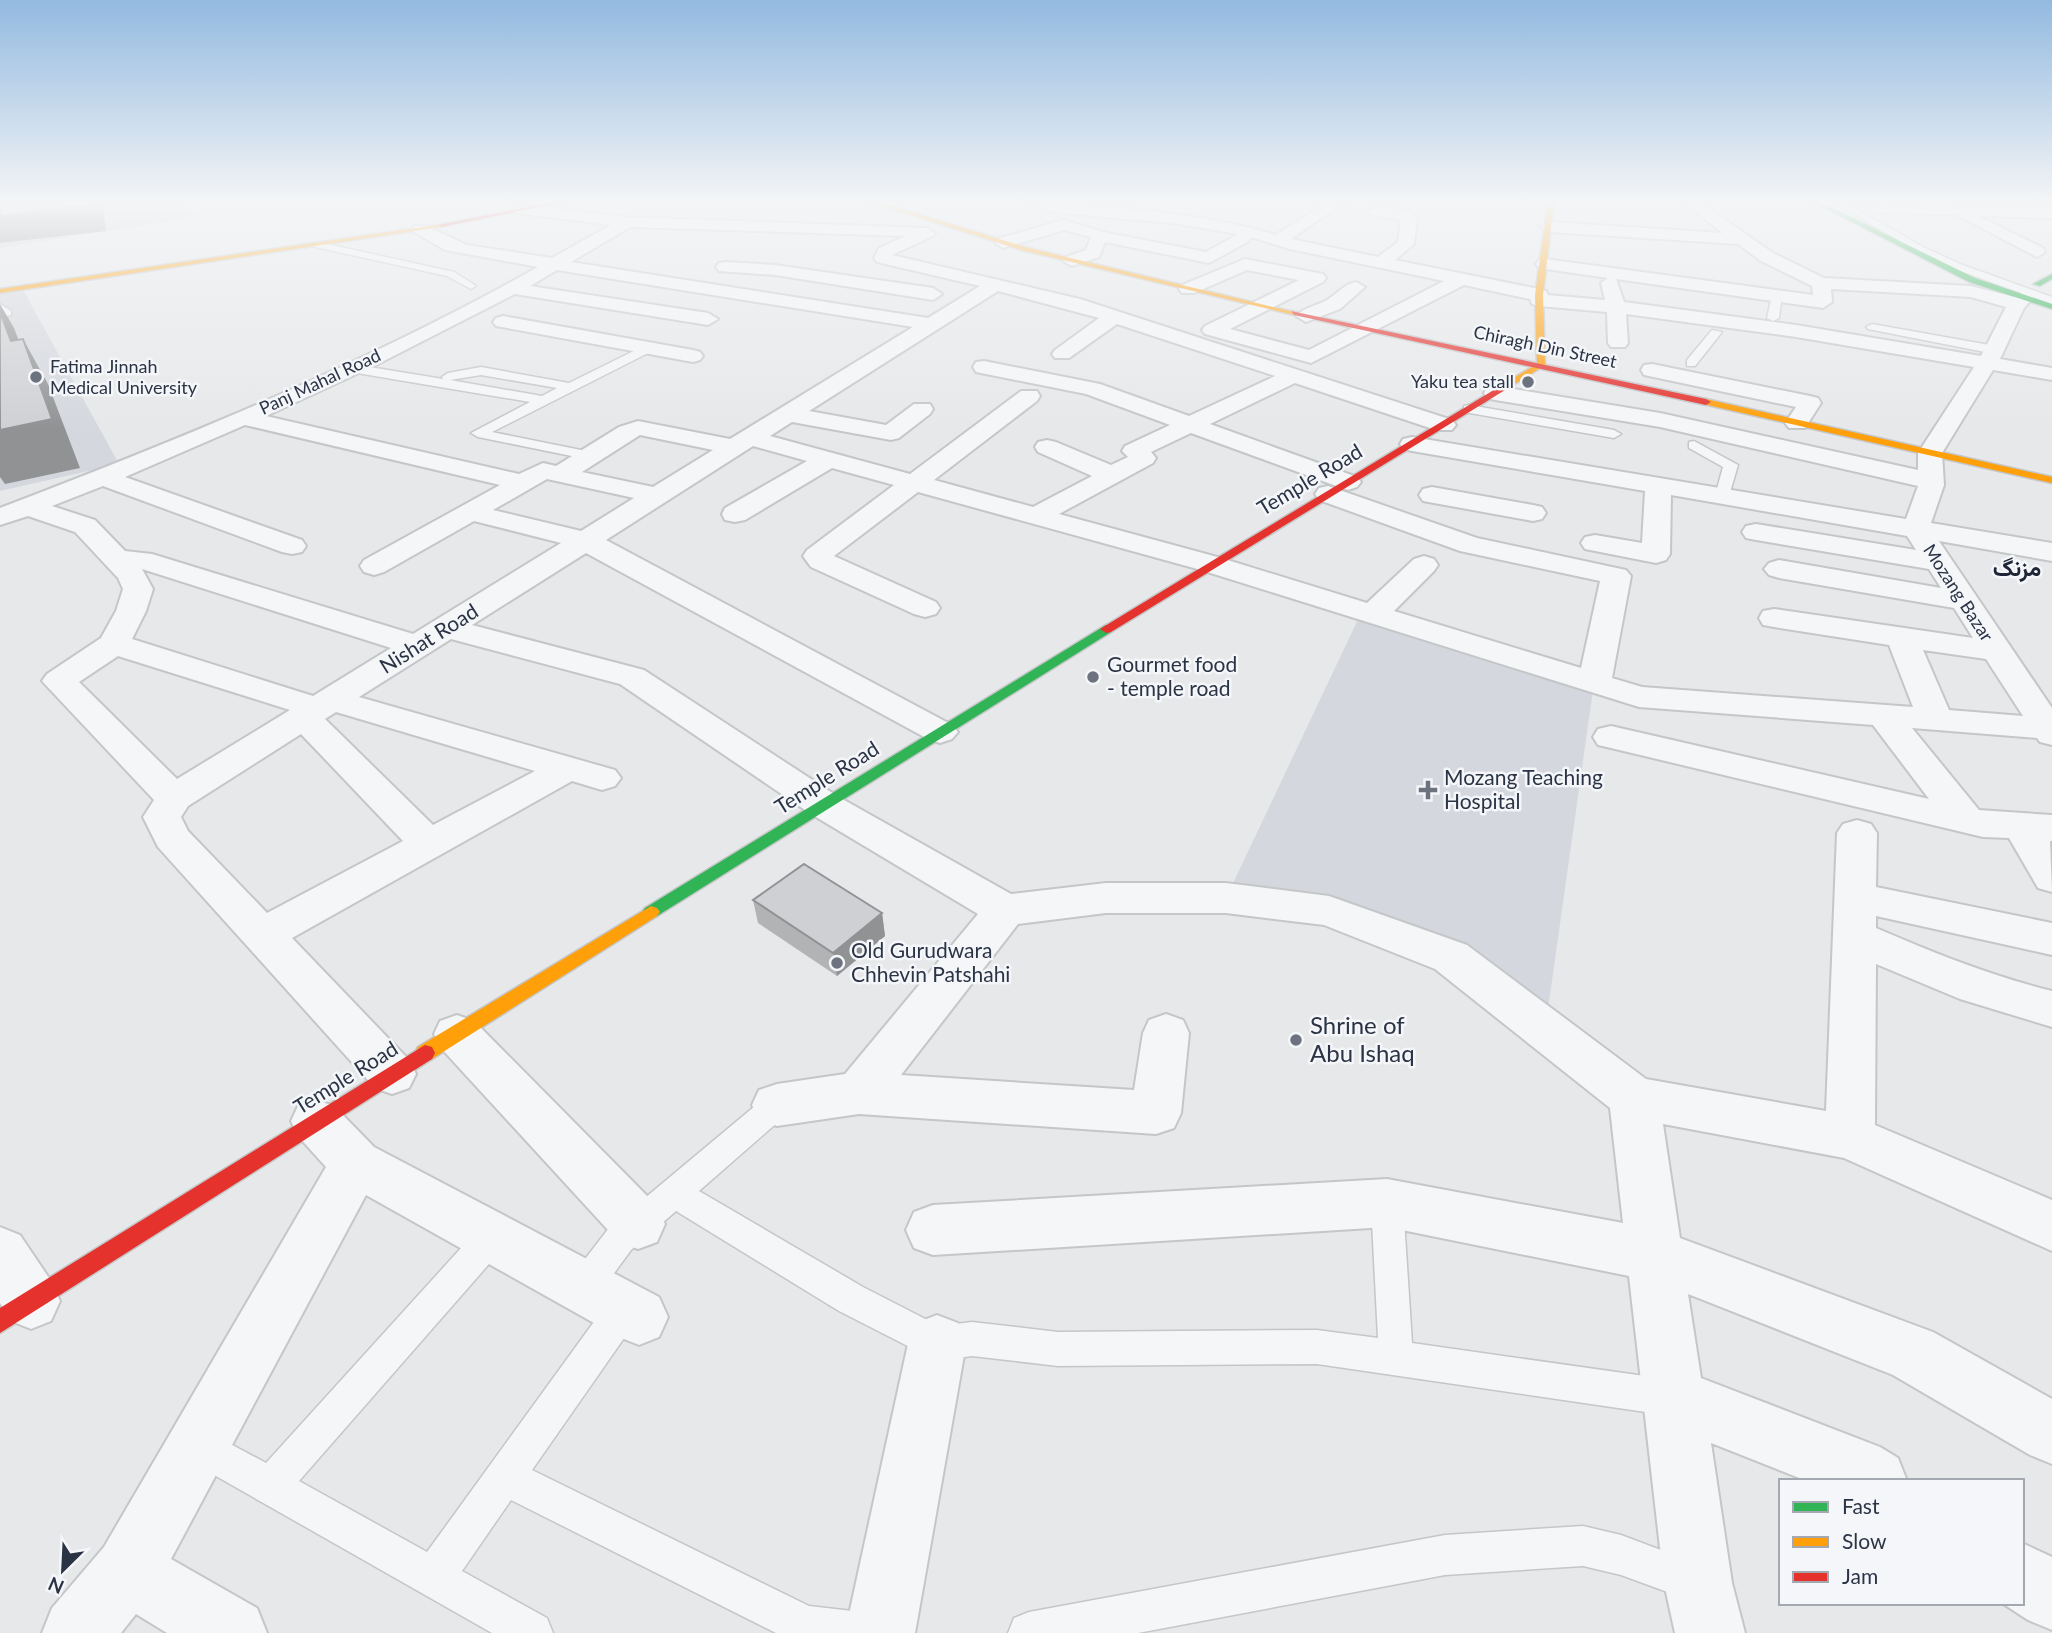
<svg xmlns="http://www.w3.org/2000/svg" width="2052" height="1633" font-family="Lato,Vazirmatn,sans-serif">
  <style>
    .built { fill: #d4d7dd }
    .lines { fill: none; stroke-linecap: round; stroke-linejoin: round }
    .lane-casing { stroke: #c4c6c8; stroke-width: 3 }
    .street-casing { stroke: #c4c6c8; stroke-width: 4 }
    .fast-casing { stroke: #c4c6c8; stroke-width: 3 }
    .slow-casing { stroke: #c4c6c8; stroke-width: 3 }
    .jam-casing { stroke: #c4c6c8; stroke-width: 3 }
    .lane { fill: #f5f6f7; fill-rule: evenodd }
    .street { fill: #f5f6f7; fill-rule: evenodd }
    .fast { fill: #30b455; fill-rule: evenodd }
    .slow { fill: #ff9f0a; fill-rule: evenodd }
    .jam { fill: #e5322d; fill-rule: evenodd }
    .wall { fill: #b1b3b5 }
    .shaded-wall { fill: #909294 }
    .building { fill: #ced0d3; stroke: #909294; stroke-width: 2 }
    .poi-dot { fill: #6c737f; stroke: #f4f6f9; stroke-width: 2.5 }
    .labels { text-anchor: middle; stroke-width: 5; stroke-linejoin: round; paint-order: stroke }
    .far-street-label { font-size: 18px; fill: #2b3445; stroke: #f4f6f9 }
    .far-poi-label { font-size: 18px; fill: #2b3445; stroke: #f4f6f9; text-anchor: start }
    .street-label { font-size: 21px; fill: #2b3445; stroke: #f4f6f9 }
    .poi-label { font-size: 21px; fill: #2b3445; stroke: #f4f6f9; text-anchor: start }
    .far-district-label { font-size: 23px; font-weight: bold; fill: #1d2536; stroke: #f4f6f9 }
    .near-poi-label { font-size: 24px; fill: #2b3445; stroke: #f4f6f9; text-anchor: start }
  </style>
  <rect width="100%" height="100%" fill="#e6e8ea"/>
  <path class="built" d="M0 201H168L201 216 0 248Z
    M22 288 119 464 0 491V291Z
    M1362 611 1594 683 1545 1030 1451 957 1226 898Z"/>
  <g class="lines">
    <defs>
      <path id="lane" d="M1832 201H1842L1923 247 1960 264 2052 297V304L1952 268 1917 251Z
        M318 242 454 272 476 286 471 289 447 276 315 247 313 245Z
        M1777 292 1782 295 1779 318 1773 321 1767 318 1772 295Z
        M0 304 11 311V315L0 318Z
        M1872 324 1995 346 2001 350 1995 354 1868 329 1866 327Z
        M1712 330 1722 332 1695 366H1687V360Z
        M648 344 652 345V351L492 432 596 453 598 456 596 459 591 460 478 437 471 433 530 402 351 372 345 368 351 364 443 379 442 377 448 373 481 367 569 383ZM481 375 557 388 542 396 450 380Z
        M1469 405 1614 430 1621 434 1614 438 1464 412V406Z
        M1694 441 1738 465 1728 499H1718L1715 496 1723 467 1689 448V442Z
        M777 1093 787 1096 792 1105 787 1114 699 1191 863 1287 939 1326 972 1322 1058 1332 1317 1330 1378 1338 1371 1203 1376 1193 1387 1189 1398 1193 1403 1203 1412 1343 1673 1380 1686 1385 1691 1398 1686 1411 1673 1416 1317 1364 1058 1366 972 1356 937 1361 839 1311 676 1211 631 1250 596 1298 584 1303 572 1298 567 1287 572 1276 609 1228 767 1096Z
        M492 1222 503 1226 508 1237 503 1248 299 1481 427 1552 612 1297 624 1292 636 1297 641 1309 636 1321 532 1470 809 1606 861 1612 876 1618 882 1633H776L511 1500 462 1571 547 1618 553 1633H492L186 1459 180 1446 186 1433 199 1427 266 1463 481 1226Z
        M1583 1526 1621 1535 1706 1567 1712 1581 1706 1595 1692 1601 1621 1575 1583 1566 1445 1575 1138 1633H1008L1014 1618 1029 1612 1445 1535Z"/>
      <path id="street" d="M1024 201C1051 201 1078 205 1105 207 1163 212 1220 218 1276 235L1329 201H1346L1291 239 1378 257 1398 242 1401 220 1371 215 1368 212C1377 204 1408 209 1417 217L1414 244 1395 260 1539 289 1546 291 1548 295 1605 300 1601 283 1608 278 1539 268 1536 264 1539 260 1545 259 1813 295 1812 286 1761 261 1738 244 1549 232 1541 227 1549 222 1723 233 1681 201H1698L1773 253 1824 278 1971 286 2014 297 2024 292 2031 294 2033 298 2024 308 2000 359 2052 368V380L1993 370 1942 453 1944 485 1931 523 2052 543V561L1939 541 2052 708V745L2040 742 2037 738 1912 728 1979 810 2052 815V841H2050L2052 892 2038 888 2009 838 1983 837 1611 748 1598 745 1593 737 1598 729 1611 726 1929 799 1873 725 1639 707 1201 570 918 492 834 556 936 602 940 608 936 614 925 617 914 614 811 567 803 556 807 550 894 485 832 468 745 520 735 522 725 520 722 514 725 508 807 461 753 446 606 540 952 725 958 732 952 739 940 743 928 739 586 553 472 625 644 670 837 796 1011 894 1106 883H1226L1329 896 1467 945 1646 1079 1826 1111 1837 833 1843 824 1857 820 1871 824 1877 833 1876 887 2052 923V955L1876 916V928C1934 953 1991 976 2052 991V1027L1960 999 1876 964 1875 1125 2052 1200V1251L1844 1158 1663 1124 1680 1238 1933 1332 2052 1399V1464L2030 1455 1893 1375 1688 1294 1701 1378 1880 1447 1898 1458 1907 1481H1807L1711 1443 1732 1583 1745 1633H1675L1664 1583 1629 1276 1387 1227 933 1255 914 1248 906 1230 914 1212 933 1205 1387 1179 1623 1223 1610 1108 1435 969 1324 925 1226 913H1106L1018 924 901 1075 1134 1090 1143 1033 1149 1020 1166 1014 1183 1020 1189 1033 1181 1113 1174 1128 1156 1134 859 1114 777 1126 759 1120 752 1105 759 1090 777 1084 845 1074 978 914 811 814 620 684 451 639 359 697 615 770 621 778 615 786 602 790 572 781 292 938 409 1060 416 1074 409 1088 392 1094 375 1088 158 847 143 817 154 800 42 681 47 674 101 638 116 611 123 589 118 578 75 532 28 516 0 525V508C183 438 368 363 538 267L445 250 414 232 412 229 414 226H426L467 245 552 258 611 225 516 213 513 210 516 207 521 205 627 217 927 228 935 233 933 236 892 255 1080 299 1452 420 1456 425 1452 430H1436L1295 383 1210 424 1357 477 1361 482 1357 487 1348 490 1339 487 1191 433 1151 452 1156 458 1153 463 1059 514 1221 558 1367 603 1414 559 1424 556 1434 559 1438 565 1434 571 1394 611 1581 668 1600 581 1460 551 1319 500 1315 494 1319 488 1328 486 1477 538 1626 570 1631 576 1612 678 1642 687 1913 707 1889 645 1774 627 1763 625 1759 618 1763 611 1774 609 1973 638 1954 608 1779 578 1769 575 1764 569 1769 563 1779 560 1941 588 1929 569 1756 540 1746 538 1742 532 1746 526 1756 524 1916 550 1907 536 1671 495 1670 554 1666 560 1656 563 1585 549 1581 543 1585 537 1595 535 1642 543 1645 491 1412 451 1403 449 1400 444 1403 439 1412 437 1906 519 1918 486 1660 427 1495 400 1487 398 1484 393 1487 388 1495 386 1660 413 1918 470V453L1974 367 1796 337 1626 314 1628 343 1625 347H1611L1608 343 1607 312 1539 306 1532 304 1530 299 1464 285 1311 363 1205 334 1202 330 1205 326 1299 280 1247 270 1194 293H1182L1179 289 1182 285 1245 259 1323 274 1326 278 1323 282 1230 329 1309 350 1444 281 1290 249 1251 237 1249 241 1209 263 1105 242 1099 257 1072 266 1063 261 1066 257 1086 250 1091 237 1064 230 1003 248 995 243 997 239 1063 220 1107 233 1206 252 1238 234 1172 223 1060 213 1026 204ZM630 227 906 236 879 248 874 258 877 262 980 286 928 318 571 262ZM557 270 913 327 730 439 638 421 619 427 556 466 543 463 519 474 266 416 376 365 515 294 708 325 718 319 708 313 530 286ZM1616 279 1823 308 1832 302 1831 289 1971 297 2006 307 1981 356 1796 325 1624 302ZM998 291 1099 318 1055 350 1052 354 1055 358H1069L1117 324 1275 376 1189 416 1100 384 984 361 976 362 973 367 976 372 1086 394 1170 425 1125 446 1122 451 1128 457 1111 465 1056 442 1047 440 1038 442 1035 447 1038 452 1092 476 1033 507 934 480 1037 401 1040 396 1037 391H1021L910 474 770 436 792 422 891 440 899 438 930 414 933 409 930 404H914L886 425 809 411ZM245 425 500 485 364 560 360 566 364 572 374 575 384 572 474 521 561 543 413 634 152 554 125 551 95 520 52 506 103 486 282 552 292 554 302 552 306 546 302 540 125 477ZM640 435 713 450 653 487 582 472ZM547 479 634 498 581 531 493 510ZM142 569 391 648 313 696 132 639 146 611 153 589ZM1923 650 1986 659 2023 716 1949 710ZM118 656 290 710 177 779 79 682ZM336 712 535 771 433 825 325 719ZM301 734 403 841 267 913 188 831 181 817 188 806Z
        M1879 204 2052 208V218L1978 216 2043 248 2045 252 2037 257 1957 215 1874 212 1871 209 1874 206Z
        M725 262 775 265 933 288 942 294 933 300 775 275 719 271 716 267 719 263Z
        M1356 282 1365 287 1340 309 1306 322 1296 316C1304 307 1317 306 1327 300 1337 294 1344 284 1356 282Z
        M503 316 693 350 700 352 703 356 700 360 693 362 496 326 493 322 496 318Z
        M1652 364 1810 396 1818 398 1821 403 1805 428H1789L1785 423 1796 407 1644 375 1641 370 1644 365Z
        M1432 487 1533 505 1542 507 1546 513 1542 519 1533 521 1423 501 1419 495 1423 489Z
        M457 1015 474 1021 657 1206 665 1224 657 1242 638 1249 619 1242 440 1047 434 1034 440 1021Z
        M316 1100 334 1106 374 1147 659 1297 668 1317 659 1337 639 1345 619 1337 366 1195 171 1559 257 1608 267 1633H167L136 1614 121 1633H42L52 1608 104 1547 326 1167 298 1136 291 1121 298 1106Z
        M0 1227 20 1235 51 1281 60 1301 51 1321 31 1329 11 1321 0 1303Z
        M937 1315 958 1323 966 1344 915 1633H845L908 1344 916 1323Z
        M2022 1543 2052 1557V1630L2028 1620 2002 1603H2022Z"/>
      <path id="fast" d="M1811 201H1818L1975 278 2052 304V309L1969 282Z
        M2052 274V279L2040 286 2033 284Z
        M1106 625 1111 626V632L657 916H645L642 912 645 908Z"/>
      <path id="slow" d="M867 201H876L1025 247 1298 313 1294 315 1021 250Z
        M1548 201H1554L1543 295 1545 365 1505 390 1502 389V385L1537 364 1535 295Z
        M443 224 441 227 0 293V289Z
        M1706 399 2052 477V483L1703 404V400Z
        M651 906 657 908 660 912 657 916 432 1059 425 1061 418 1059 415 1053 418 1047Z"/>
      <path id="jam" d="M557 201H569L441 227 438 225Z
        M1291 311 1706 399 1711 402 1706 405 1294 315Z
        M1502 385 1510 387 1111 632 1106 633 1100 629Z
        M425 1045 432 1047 435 1053 432 1059 0 1333V1308Z"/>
    </defs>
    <use href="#lane" class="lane-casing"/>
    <use href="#street" class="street-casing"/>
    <use href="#fast" class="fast-casing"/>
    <use href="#slow" class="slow-casing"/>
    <use href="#jam" class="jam-casing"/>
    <use href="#lane" class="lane"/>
    <use href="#street" class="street"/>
    <use href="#fast" class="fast"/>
    <use href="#slow" class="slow"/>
    <use href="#jam" class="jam"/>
  </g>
  <path class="wall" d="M753 900 882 913 885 936 837 976 758 923Z"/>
  <path class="shaded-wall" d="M94 201H102L106 231 0 243V216Z
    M0 304 14 328 36 386 11 341 0 312Z
    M23 339 48 384 80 468 5 484 0 477V430Z
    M882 913 885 936 837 976 833 953Z"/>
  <path class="building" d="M0 201H94V205L0 216Z
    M0 312 11 341 23 339 52 419 0 430Z
    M804 864 882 913 833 953 753 900Z"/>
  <linearGradient id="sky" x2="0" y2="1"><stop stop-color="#93bae0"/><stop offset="0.47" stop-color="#f4f5f6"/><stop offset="1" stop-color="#f4f5f6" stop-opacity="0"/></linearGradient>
  <rect width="2052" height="429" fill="url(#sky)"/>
  <g class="poi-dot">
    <circle cx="36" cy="377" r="7"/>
    <circle cx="1528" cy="382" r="7"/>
    <circle cx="1093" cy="677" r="7"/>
    <path d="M1424.5 779.5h7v7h7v7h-7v7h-7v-7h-7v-7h7z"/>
    <circle cx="837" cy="963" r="7"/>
    <circle cx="1296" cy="1040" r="7"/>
  </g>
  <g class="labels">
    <g class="far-street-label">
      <text transform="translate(1545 347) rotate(12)" y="6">Chiragh Din Street</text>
      <text transform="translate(320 382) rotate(-25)" y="6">Panj Mahal Road</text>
      <text transform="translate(1958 593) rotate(57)" y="6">Mozang Bazar</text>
    </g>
    <g class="far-poi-label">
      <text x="50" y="373">Fatima Jinnah<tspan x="50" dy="21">Medical University</tspan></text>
      <text x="1514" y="388" text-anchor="end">Yaku tea stall</text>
    </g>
    <g class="street-label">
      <text transform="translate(1310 480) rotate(-31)" y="7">Temple Road</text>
      <text transform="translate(429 639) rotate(-32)" y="7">Nishat Road</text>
      <text transform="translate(827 778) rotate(-32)" y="7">Temple Road</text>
      <text transform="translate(346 1078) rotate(-32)" y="7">Temple Road</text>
    </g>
    <g class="poi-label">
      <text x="1107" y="672">Gourmet food<tspan x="1107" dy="24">- temple road</tspan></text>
      <text x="1444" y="785">Mozang Teaching<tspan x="1444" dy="24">Hospital</tspan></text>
      <text x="851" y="958">Old Gurudwara<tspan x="851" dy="24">Chhevin Patshahi</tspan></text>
    </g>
    <g class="far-district-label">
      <text x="2017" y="576">مزنگ</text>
    </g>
    <g class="near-poi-label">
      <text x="1310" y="1034">Shrine of<tspan x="1310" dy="28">Abu Ishaq</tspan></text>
    </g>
  </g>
  <rect x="1779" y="1479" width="245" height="126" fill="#f4f6f9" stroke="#a4a8b1" stroke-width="2"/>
  <rect x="1793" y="1502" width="35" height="10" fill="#30b455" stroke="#a4a8b1" stroke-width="2"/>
  <text x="1842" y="1514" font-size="21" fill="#2b3445">Fast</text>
  <rect x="1793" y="1537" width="35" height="10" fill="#ff9f0a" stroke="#a4a8b1" stroke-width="2"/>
  <text x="1842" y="1549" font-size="21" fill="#2b3445">Slow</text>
  <rect x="1793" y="1572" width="35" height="10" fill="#e5322d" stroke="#a4a8b1" stroke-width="2"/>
  <text x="1842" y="1584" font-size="21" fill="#2b3445">Jam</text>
  <g transform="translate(63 1570) rotate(204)" stroke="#f4f6f9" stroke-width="5" paint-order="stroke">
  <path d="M0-5L12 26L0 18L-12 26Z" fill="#2b3445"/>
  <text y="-10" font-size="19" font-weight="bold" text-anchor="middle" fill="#2b3445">N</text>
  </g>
</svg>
